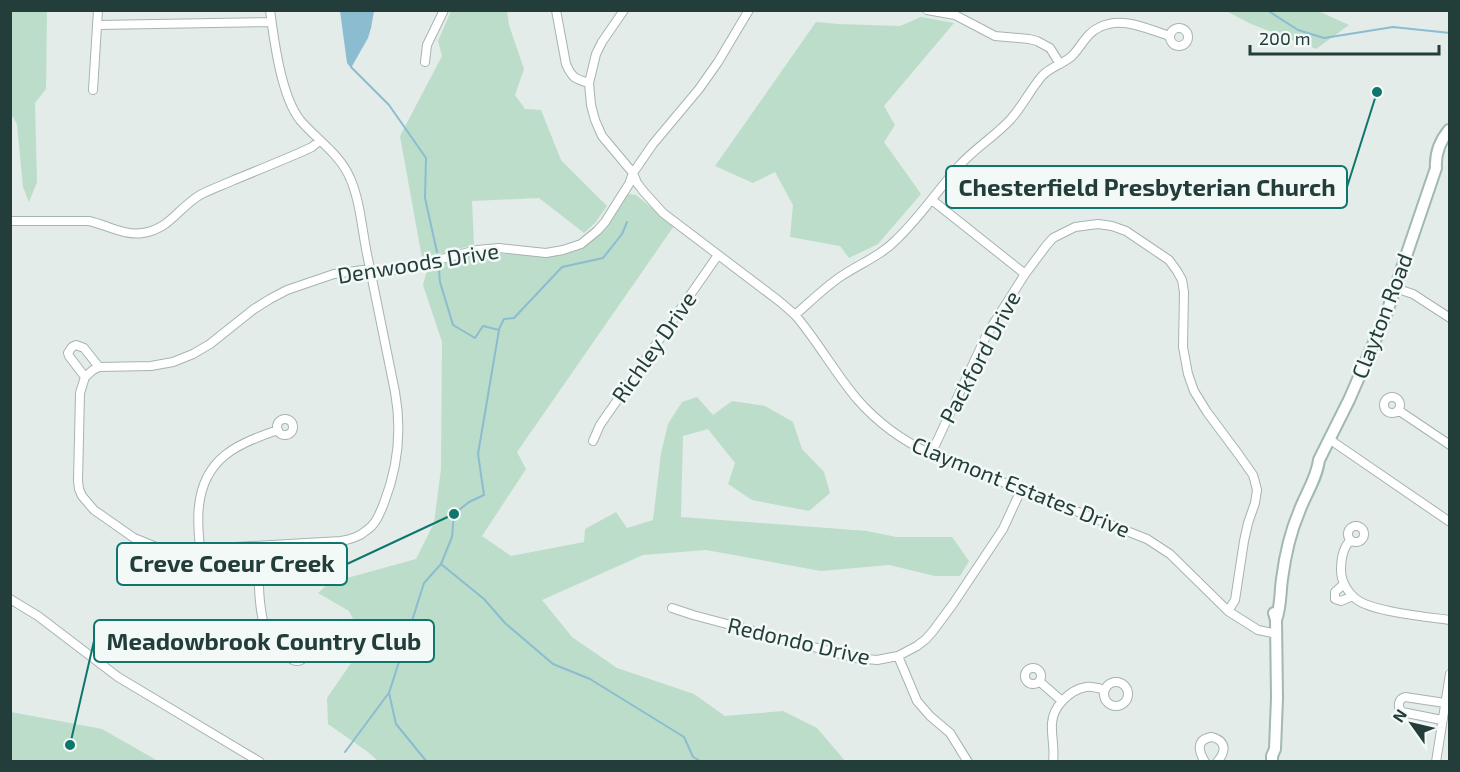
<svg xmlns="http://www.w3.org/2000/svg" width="1460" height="772" font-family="'Exo 2',sans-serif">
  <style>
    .green { fill: #bcddc9 }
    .water { fill: #8cbcd0 }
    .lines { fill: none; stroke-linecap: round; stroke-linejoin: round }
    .stream { stroke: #8cbcd0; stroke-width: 2 }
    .minor-casing { stroke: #a6b4b1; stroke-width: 10 }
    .secondary-casing { stroke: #a1b8b3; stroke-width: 14 }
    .minor { stroke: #fff; stroke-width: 8 }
    .secondary { stroke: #fff; stroke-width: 10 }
    .labels { text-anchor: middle; stroke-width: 5; stroke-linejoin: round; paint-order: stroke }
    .street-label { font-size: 22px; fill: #233d3a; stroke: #f3f9f7 }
    .leader { fill: none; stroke: #0f766e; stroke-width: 2 }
    .callout-dot { fill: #0f766e; stroke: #f3f9f7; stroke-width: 2 }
    .callout { fill: #f3f9f7; stroke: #0f766e; stroke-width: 2 }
    .callout-label { font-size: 24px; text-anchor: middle; font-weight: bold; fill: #233d3a }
  </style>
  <rect width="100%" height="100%" fill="#e3ece9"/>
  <path class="green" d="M10 11H47L46 89 35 103 37 182 29 202 23 187 17 124 11 114Z
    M451 11H507L509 25 524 69 515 95 525 109 541 110 561 160 607 206 595 223 584 233 539 198 472 201 474 245 422 258 400 136 442 56 438 41Z
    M1226 11H1318L1349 25 1316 49 1251 24Z
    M921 17 954 23 884 106 895 125 884 142 921 194 878 244 849 258 840 246 790 237 793 205 775 172 753 183 715 166 816 22 838 24 900 26Z
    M627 194 636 195 674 226 517 452 526 469 482 536 511 556 584 542 585 529 616 512 627 528 653 520 661 453 668 424 682 402 697 397 713 415 732 401 765 406 793 422 802 449 824 472 830 493 809 511 752 500 728 484 735 463 708 429 683 436 681 517 867 531 896 537H952L969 561 960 576H935L889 565 821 571 706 550 643 555 542 600 572 637 617 668 694 694 725 716 783 711 817 728 846 762 378 761 368 752 328 724 327 698 356 656 358 629 349 611 318 593 329 583 416 559 434 523 441 469 442 342 423 285 428 266 480 253 559 256 573 251 589 242Z
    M11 712 102 729 158 761H11Z"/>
  <path class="water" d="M340 11H374L371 28 368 38 351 68 347 63Z"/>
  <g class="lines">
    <path class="stream" d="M1267 10 1298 30 1324 38 1393 27 1450 33
      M351 67 389 105 426 158 425 198 437 252
      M499 329 504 319 514 318 562 267 603 258 622 234 627 222
      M441 564 484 599 505 623 553 664 590 679 684 737 693 757 702 762
      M345 752 388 694
      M427 762 396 724 389 693 424 583 441 564 452 537 454 514 469 502 484 495 478 454 499 330 483 326 475 338 453 325 440 282 439 270"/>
    <defs>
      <path id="minor" d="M270 10C274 40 281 96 300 120 316 139 340 154 350 178 360 200 362 230 367 254 376 300 386 346 395 392 402 430 398 467 384 503 380 513 376 524 367 530 359 537 351 539 341 541L184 550 156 547 134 538 94 510 82 496 79 489 78 481 80 393 85 377 93 370 99 367 151 366 173 362 193 354 210 344 254 309 270 299 287 290 334 274 370 269 378 271 398 270 477 250 499 248 546 253 563 250 581 244 597 231 605 222 629 184 633 173 653 144 699 89 718 62 749 10
        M556 10 566 64C572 78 575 79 589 83
        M624 10 602 42 596 54 589 83 591 105 595 120 602 136 633 173 637 183 644 192 663 213 779 301C785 306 791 311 796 316 818 342 835 373 857 399 877 422 903 441 931 454L1147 539 1170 554 1228 611 1258 630 1277 634
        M927 10 955 15 995 36 1029 39 1037 41 1050 48 1060 64
        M98 25 271 22
        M1170 37a9 9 0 1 1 18 0a9 9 0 1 1-18 0Z
        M425 62 427 45 444 10
        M93 90 98 10
        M932 200 1025 274
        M10 221H89C107 225 124 236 143 233 170 229 179 207 200 195 211 189 223 185 234 180 256 171 278 162 299 153L312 147 319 141
        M1395 288 1413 294 1450 318
        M795 315C810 302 824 288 840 277 859 264 881 256 897 239 920 217 938 190 959 166 974 149 994 137 1010 120 1022 107 1030 90 1042 76 1050 67 1063 64 1072 56 1082 46 1086 33 1100 27 1123 16 1147 29 1170 36
        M85 377 69 356 68 353 72 347 76 345 84 348 99 367
        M1384 405a8 8 0 1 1 16 0a8 8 0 1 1-16 0Z
        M1398 410 1450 445
        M277 427a8 8 0 1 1 16 0a8 8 0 1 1-16 0Z
        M1329 439 1450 522
        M593 441 600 425 718 255
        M931 454 987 334 1025 274 1046 246 1053 238 1075 227 1098 224 1112 226 1126 231 1169 260 1177 271 1182 280 1184 292 1183 347 1188 374 1194 391 1207 412 1239 455 1253 475 1255 482 1257 490 1255 503 1248 523 1244 541 1235 600 1228 611
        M1348 534a8 8 0 1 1 16 0a8 8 0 1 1-16 0Z
        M1351 540C1343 547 1341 560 1341 570 1341 582 1349 595 1359 601 1377 612 1427 617 1450 620
        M258 546C259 569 257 612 267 632 271 641 279 647 288 651
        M200 549C199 535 197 520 199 506 204 458 238 443 278 430
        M1344 584 1335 592V599L1341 601 1353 596
        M10 599 38 616 118 677 260 762
        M672 608 693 615 855 658 877 660 898 656 917 646 926 639 933 631 953 604 1003 529 1021 490
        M289 653a8 8 0 1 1 16 0a8 8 0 1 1-16 0Z
        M898 656 917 701 930 716 950 733 968 762
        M1025 676a8 8 0 1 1 16 0a8 8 0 1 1-16 0Z
        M1039 681 1062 701
        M1104 694a12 12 0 1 1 24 0a12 12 0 1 1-24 0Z
        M1442 720 1402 712C1397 707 1398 699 1405 697L1445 703
        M1053 762C1055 748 1051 736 1052 723 1053 707 1069 690 1086 687 1092 686 1098 688 1105 690
        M1205 762C1198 751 1196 739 1212 737 1227 741 1226 752 1217 762
        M1436 762 1450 674"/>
      <path id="secondary" d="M1276 620C1281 607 1280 593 1282 579 1285 556 1290 533 1299 512 1305 495 1317 478 1319 460L1349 400 1386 315 1436 168C1435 154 1440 141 1449 130
        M1272 762V756L1275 749 1277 698 1276 620 1274 613"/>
    </defs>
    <use href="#minor" class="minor-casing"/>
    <use href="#secondary" class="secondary-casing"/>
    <use href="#minor" class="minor"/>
    <use href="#secondary" class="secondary"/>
  </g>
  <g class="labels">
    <g class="street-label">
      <text transform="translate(418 263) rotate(-9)" y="8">Denwoods Drive</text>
      <text transform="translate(1382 316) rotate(-69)" y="8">Clayton Road</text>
      <text transform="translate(654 347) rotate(-55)" y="8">Richley Drive</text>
      <text transform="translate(980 357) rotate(-62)" y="8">Packford Drive</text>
      <text transform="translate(1021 487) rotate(22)" y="8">Claymont Estates Drive</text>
      <text transform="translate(799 641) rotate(13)" y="8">Redondo Drive</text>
    </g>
  </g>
  <path class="leader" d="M1377 92L1347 187M454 514L347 564M70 745L94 641"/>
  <g class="callout-dot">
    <circle cx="1377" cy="92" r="6"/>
    <circle cx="454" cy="514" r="6"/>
    <circle cx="70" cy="745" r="6"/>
  </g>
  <g class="callout">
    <rect x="946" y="166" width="401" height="42" rx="6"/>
    <rect x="117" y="543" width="230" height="42" rx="6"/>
    <rect x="94" y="620" width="340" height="42" rx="6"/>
  </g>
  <g class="callout-label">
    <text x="1147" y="196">Chesterfield Presbyterian Church</text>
    <text x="232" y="572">Creve Coeur Creek</text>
    <text x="264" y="650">Meadowbrook Country Club</text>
  </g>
  <rect width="1460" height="772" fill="none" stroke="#233d3a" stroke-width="24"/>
  <g transform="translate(1412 724) rotate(304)" stroke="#f3f9f7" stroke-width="4.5" paint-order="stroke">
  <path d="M0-4.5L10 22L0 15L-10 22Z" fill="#233d3a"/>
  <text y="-9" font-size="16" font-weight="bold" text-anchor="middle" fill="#233d3a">N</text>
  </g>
  <path d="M1250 45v9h189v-9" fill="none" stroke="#233d3a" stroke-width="3"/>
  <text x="1259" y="45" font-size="18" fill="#233d3a" stroke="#f3f9f7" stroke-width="4.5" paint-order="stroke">200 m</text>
</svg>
